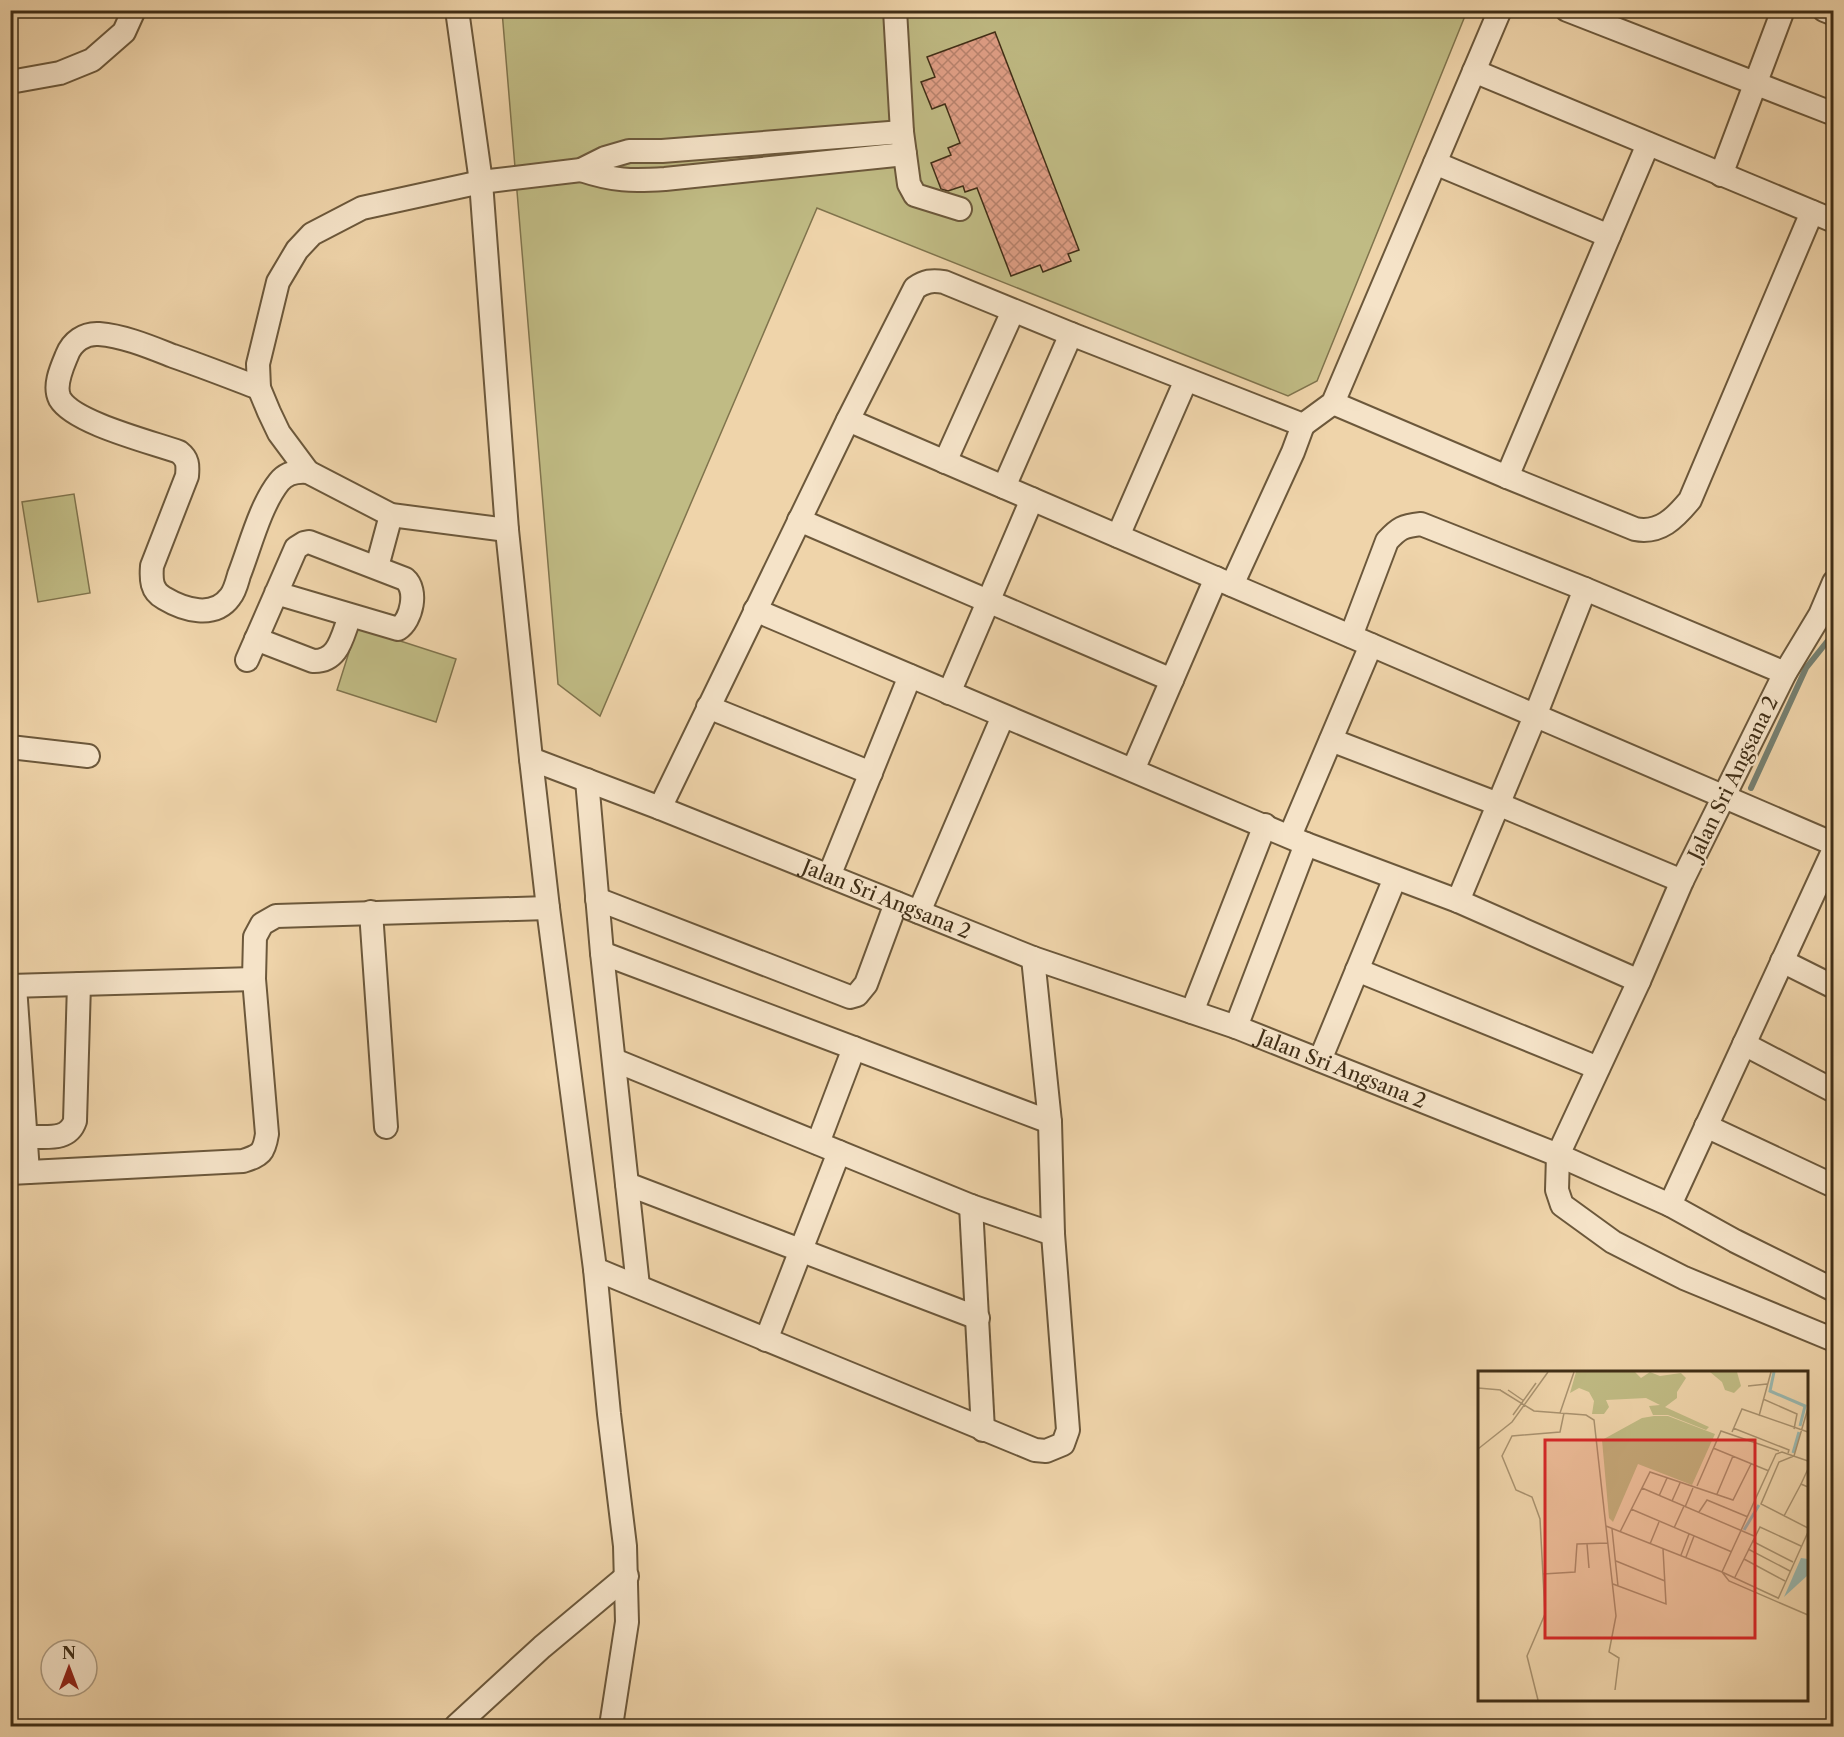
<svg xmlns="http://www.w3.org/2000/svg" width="1844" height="1737" font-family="'Libre Caslon Text',serif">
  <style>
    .pitch { fill: #c0bb84; stroke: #80744d; stroke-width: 1.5 }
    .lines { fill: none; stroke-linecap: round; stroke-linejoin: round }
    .stream { stroke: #768071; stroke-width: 6 }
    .building { fill: url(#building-cross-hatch); stroke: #402e16; stroke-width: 1.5 }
    .minor-casing { stroke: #6c583b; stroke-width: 26 }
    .minor { stroke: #f5e3c8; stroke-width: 22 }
    .labels { text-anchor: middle; stroke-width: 4.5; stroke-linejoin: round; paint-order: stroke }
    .street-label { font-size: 20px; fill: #402e16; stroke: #f5e3c8 }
    .inset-river { fill: none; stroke: #9ab7ae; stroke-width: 3 }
    .inset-road { fill: none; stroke: #a9926f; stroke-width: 1.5 }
    .view { fill: #d62828; fill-opacity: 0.15; stroke: #d62828; stroke-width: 3 }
    .inset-edge { fill: none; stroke: #402e16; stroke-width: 3 }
  </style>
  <defs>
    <pattern id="building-cross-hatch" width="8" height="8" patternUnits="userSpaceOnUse" patternTransform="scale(1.5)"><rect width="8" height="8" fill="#e09f86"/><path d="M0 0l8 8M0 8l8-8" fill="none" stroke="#b7826d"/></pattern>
  </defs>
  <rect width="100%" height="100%" fill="#efd4aa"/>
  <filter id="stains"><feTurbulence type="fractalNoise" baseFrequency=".00333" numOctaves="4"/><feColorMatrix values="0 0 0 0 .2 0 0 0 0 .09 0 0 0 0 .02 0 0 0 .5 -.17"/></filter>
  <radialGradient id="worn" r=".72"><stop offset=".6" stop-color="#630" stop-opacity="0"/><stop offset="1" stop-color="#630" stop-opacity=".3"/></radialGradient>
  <path class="pitch" d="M502 11H1467L1317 381 1288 396 817 208 600 716 558 684Z
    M74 494 90 593 38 602 22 502Z
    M357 627 456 659 436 722 337 690Z"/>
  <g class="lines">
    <path class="stream" d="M1751 788 1806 668 1834 633"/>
  </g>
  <path class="building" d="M995 32 1079 250 1068 254 1071 261 1043 272 1040 265 1011 276 977 188 965 192 963 186 948 191 941 189 931 163 951 155 948 148 960 143 945 104 932 109 921 82 935 77 927 57Z"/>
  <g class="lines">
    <defs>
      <g id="minor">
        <path d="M457 10 481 182 507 530 531 759 548 908 595 1269 609 1414 625 1546 627 1622 611 1726"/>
        <path d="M895 10 902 132 909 184 915 195 960 209"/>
        <path d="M1567 10 1834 114"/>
        <path d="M1824 10 1834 14"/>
        <path d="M1474 71 1834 221"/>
        <path d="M10 82 60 73 92 60 124 32 134 10"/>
        <path d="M1435 163 1609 236"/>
        <path d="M581 170C614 181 631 181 665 179L905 154"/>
        <path d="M1721 175 1783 10"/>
        <path d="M259 388C230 377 202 366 173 356 150 347 124 336 99 334 84 333 72 342 67 355 62 367 53 386 60 399 74 423 151 442 179 452 188 459 188 465 187 476L152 566C151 579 151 591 164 598 184 610 214 619 230 597 235 591 237 582 239 575 250 547 260 506 279 482 286 473 297 471 308 472L391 515 507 530"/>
        <path d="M1333 403 1507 477 1635 529C1660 534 1675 518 1690 500L1812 212"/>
        <path d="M848 420 1834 844"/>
        <path d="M945 462 1013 311"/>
        <path d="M308 472 279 433 269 412 259 388 258 364 278 282 297 250 312 234 362 208 481 182 581 170 605 158 629 151H662L902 132"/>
        <path d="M1507 477 1648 144"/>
        <path d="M1004 487 1071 334"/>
        <path d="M799 520 1172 680"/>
        <path d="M1118 536 1186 380"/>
        <path d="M377 567 391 515"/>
        <path d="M1834 582 1820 615 1785 673 1682 881 1639 981 1558 1155 1557 1190 1562 1205 1613 1242 1684 1278 1834 1340"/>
        <path d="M1232 585 1293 452 1303 425"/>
        <path d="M755 610 1306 844 1458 901 1639 981"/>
        <path d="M1351 636 1387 541C1399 528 1403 526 1421 524L1585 589 1785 673"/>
        <path d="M256 639 313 661C339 662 342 636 350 616"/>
        <path d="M247 660 296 548 304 543 309 542 405 579C418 590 412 620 398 629L276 593"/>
        <path d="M949 693 1032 499"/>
        <path d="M708 707 871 773"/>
        <path d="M1331 740 1498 804 1682 881"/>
        <path d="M10 747 88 756"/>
        <path id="s1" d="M531 759 660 808 1033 958 1236 1027 1558 1155 1670 1205 1735 1241 1834 1290"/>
        <path d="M1133 770 1216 578"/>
        <path d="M587 780 602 953 638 1286"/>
        <path d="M660 808 848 420 915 288C925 281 932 280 944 282L1071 334 1303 425 1333 403 1500 10"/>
        <path d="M1290 836 1371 645"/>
        <path d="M829 876 910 676"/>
        <path d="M597 899 850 997 857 995 866 984 896 903"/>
        <path d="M1458 901 1535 716 1585 589"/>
        <path d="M371 912 386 1127"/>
        <path d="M919 912 1003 716"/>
        <path d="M602 953 1050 1122"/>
        <path d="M1782 961 1834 987"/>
        <path d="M1357 970 1598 1068"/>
        <path d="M10 986 254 979"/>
        <path d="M15 986 28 1172"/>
        <path d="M1192 1012 1265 825"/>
        <path d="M1236 1027 1306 844"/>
        <path d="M1744 1044 1834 1091"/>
        <path d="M614 1060 971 1206 1053 1234"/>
        <path d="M1320 1060 1395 878"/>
        <path d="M1706 1126 1834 1186"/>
        <path d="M26 1137C45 1136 68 1142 75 1121L79 984"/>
        <path d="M818 1143 854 1048"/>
        <path d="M10 1173 243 1161C261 1155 264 1153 267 1134L254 979 255 937 262 924 276 916 548 908"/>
        <path d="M627 1184 978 1318"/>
        <path d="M1670 1205 1834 849"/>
        <path d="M971 1206 983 1430"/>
        <path d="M595 1269 1035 1450 1046 1451 1063 1444 1068 1430 1053 1234 1050 1122 1033 958"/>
        <path d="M766 1340 839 1152"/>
        <path d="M456 1726 542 1647 627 1576"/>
      </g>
    </defs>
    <use href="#minor" class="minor-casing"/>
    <use href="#minor" class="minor"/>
  </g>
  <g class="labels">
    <g class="street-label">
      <text transform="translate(1733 778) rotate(-64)" y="7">Jalan Sri Angsana 2</text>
      <text dy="7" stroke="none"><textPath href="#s1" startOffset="382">Jalan Sri Angsana 2</textPath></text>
      <text dy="7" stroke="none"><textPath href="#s1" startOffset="868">Jalan Sri Angsana 2</textPath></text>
    </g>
  </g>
  <g transform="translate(1478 1371)">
    <rect width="330" height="330" fill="#efd4aa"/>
    <path d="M98 1H157L163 7 172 1 182 5 203 2 208 7 199 21V27L187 36 231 56 228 59 190 44H175L171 35 182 34 168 27 128 29 131 36 126 43H114L116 30 111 21 101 17 92 22ZM232 1H259L263 15 256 22 247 19 244 11Z" fill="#c0bb84"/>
    <path d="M176 45H190L237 63 214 114 160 93 135 151 131 147 124 69 164 47Z" fill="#c0bb84"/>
    <path d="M323 187 330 188V204L306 226Z" fill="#9ab7ae"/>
    <path class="inset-river" d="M296 1 292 20 327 35 322 55M315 82 321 61M266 159 281 134"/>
    <path class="inset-road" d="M270 15 289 13M0 17 23 19M22 19 56 40 108 44 116 49 138 245 131 281 141 287 137 319M30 19 46 30M285 28 319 43 316 58M330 37 316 85 301 91 283 133 330 157M82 42 96 1M35 44 58 12M281 45 293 1M255 57 311 79 310 82M254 61 264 38 330 61M235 77 291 100M0 78 34 51 70 1M330 98 323 113 330 116M219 115 243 60 301 80M164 117 276 165M239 123 255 85M181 125 189 107M194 130 202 112M207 136 215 117M153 138 254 181M221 141 229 129 270 146M306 145 323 113M128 155 244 201 300 227M196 157 206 135M134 158 140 215M142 161 172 101 255 129 273 93M274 170 315 191M109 173 111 197M172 173 181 151M270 178 312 200M203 184 211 163M208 186 216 165M266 188 307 210M138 190 187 210M244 201 298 83 304 81 330 90M244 201 251 210 330 244M65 203 97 201 99 173 130 172M257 206 282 156 323 175M135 213 188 233 185 178M300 228 330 161M60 329 49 285 67 243 62 148 54 126 38 119 24 85 34 65 82 61 86 42"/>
    <path class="view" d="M67 69H277V267H67Z"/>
    <rect width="330" height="330" class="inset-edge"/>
  </g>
  <rect width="1844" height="1737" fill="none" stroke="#efd4aa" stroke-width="36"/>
  <rect x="12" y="12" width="1820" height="1713" fill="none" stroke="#402e16" stroke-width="3"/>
  <rect x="18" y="18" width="1808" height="1701" fill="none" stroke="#402e16" stroke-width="1.5"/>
  <g transform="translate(69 1668)"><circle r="28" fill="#f5e3c8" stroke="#ad9b81" stroke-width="1.5"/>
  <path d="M0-4.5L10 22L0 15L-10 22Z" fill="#8f2418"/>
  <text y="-9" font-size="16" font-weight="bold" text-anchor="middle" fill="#402e16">N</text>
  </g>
  <rect width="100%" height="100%" filter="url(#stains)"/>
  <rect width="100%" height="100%" fill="url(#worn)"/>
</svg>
